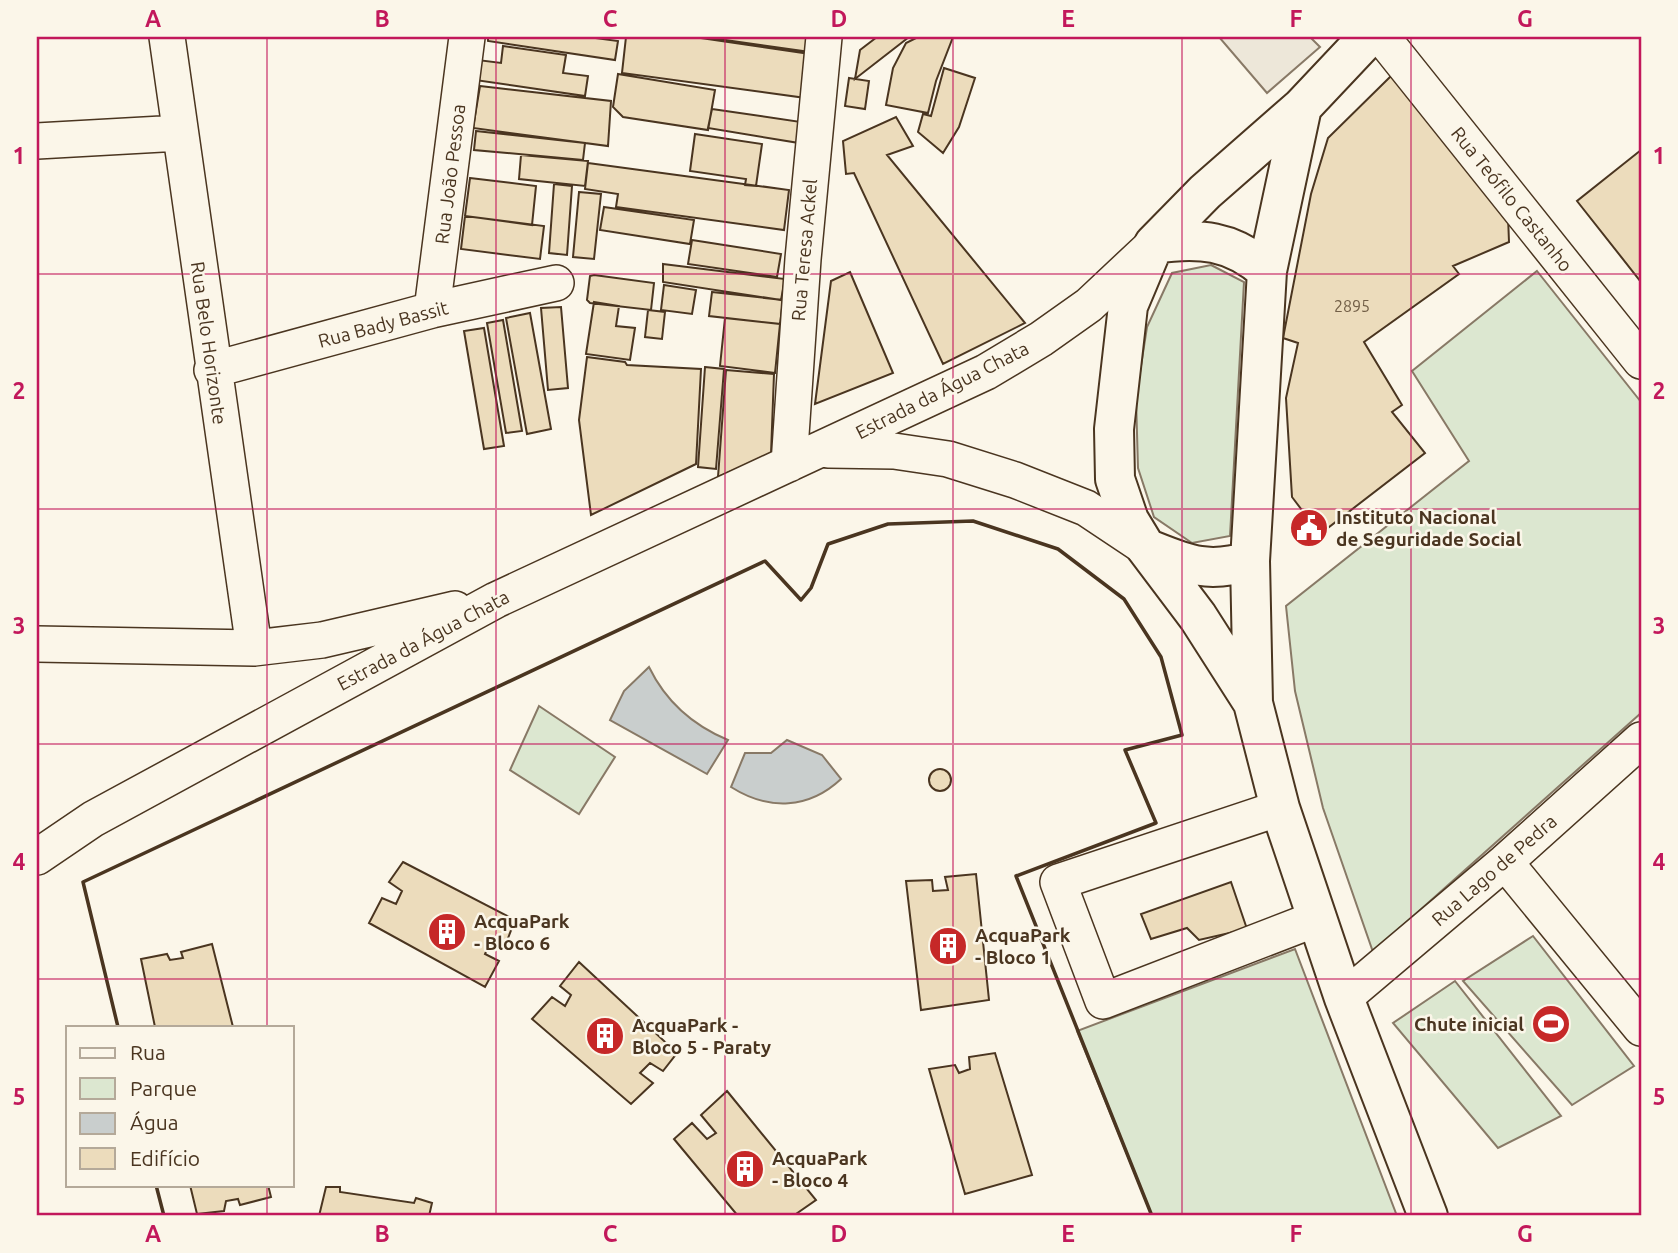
<svg xmlns="http://www.w3.org/2000/svg" width="1678" height="1253" font-family="Ubuntu,sans-serif">
  <style>
    .green { fill: #dce7d0; stroke: #887966; stroke-width: 2 }
    .parking { fill: #ede7d9; stroke: #887966; stroke-width: 2 }
    .water { fill: #c9cecd; stroke: #887966; stroke-width: 2 }
    .building { fill: #ecdcbc; stroke: #4a3520; stroke-width: 2 }
    .lines { fill: none; stroke-linecap: round; stroke-linejoin: round }
    .minor-casing { stroke: #4a3520; stroke-width: 38 }
    .major-casing { stroke: #4a3520; stroke-width: 42 }
    .minor { stroke: #fbf6e9; stroke-width: 35 }
    .major { stroke: #fbf6e9; stroke-width: 38 }
    .wall { stroke: #4a3520; stroke-width: 3.5 }
    .grid { fill: none; stroke: #c2185b; stroke-width: 2; stroke-opacity: 0.55 }
    .labels { text-anchor: middle; stroke-width: 5; stroke-linejoin: round; paint-order: stroke }
    .number-label { font-size: 16px; fill: #725f47 }
    .street-label { font-size: 19px; fill: #4a3520; stroke: #fbf6e9 }
    .poi-label { font-size: 19px; font-weight: bold; fill: #4a3520; stroke: #fbf6e9; text-anchor: start }
    .neatline { fill: none; stroke: #c2185b; stroke-width: 2.5 }
    .grid-label { font-size: 23px; text-anchor: middle; font-weight: bold; fill: #c2185b }
  </style>
  <rect width="100%" height="100%" fill="#fbf6e9"/>
  <path class="green" d="M1211 265 1244 282 1230 536 1192 543 1154 517 1138 468 1136 398 1147 327 1172 273Z
    M1537 271 1641 402V713L1373 952 1323 808 1295 691 1286 606 1469 461 1412 371Z
    M539 706 615 757 579 814 510 770Z
    M1533 936 1634 1066 1572 1105 1463 981Z
    M1295 949 1397 1216H1152L1077 1031Z
    M1455 981 1561 1116 1498 1148 1393 1023Z"/>
  <path class="parking" d="M1219 37H1310L1320 47 1267 93Z"/>
  <path class="water" d="M649 667C666 702 692 725 728 740L707 774 610 720 624 691Z
    M787 740 822 755 841 779C809 809 769 811 731 787L745 753H771Z"/>
  <path class="building" d="M488 37H588L618 41 615 60 488 41Z
    M626 37H694L810 54 806 98 622 73Z
    M704 37H812L810 52Z
    M877 37H909L855 79 860 50Z
    M918 37H953L936 81 928 113 886 105 893 68 906 43Z
    M503 46 566 55 563 73 588 76 585 96 475 80 478 60 501 63Z
    M944 68 975 78 959 127 943 153 918 132 923 114 931 116Z
    M618 74 715 90 708 130 623 117 613 107Z
    M1391 76 1508 216 1509 242 1453 266 1459 274 1364 342 1402 405 1392 412 1425 453 1320 534 1292 497 1286 398 1298 343 1283 338 1311 194 1328 138Z
    M849 78 869 81 865 109 845 106Z
    M480 86 611 101 608 146 473 128Z
    M712 109 801 122 799 143 708 128Z
    M896 117 913 146 887 155 1025 323 943 364 854 173 846 174 843 141Z
    M476 131 585 143 583 160 474 150Z
    M695 134 762 144 756 186 745 185 746 179 690 171Z
    M1641 150V282L1577 201Z
    M521 155 588 161 585 186 519 179Z
    M588 163 789 190 784 230 616 207 618 194 585 189Z
    M470 178 536 186 532 225 465 216Z
    M554 184 572 186 567 255 549 253Z
    M579 192 601 194 594 259 573 257Z
    M604 207 694 220 690 244 600 230Z
    M465 216 544 226 540 259 461 249Z
    M692 240 781 254 777 277 688 264Z
    M663 264 785 279 781 300 663 282Z
    M850 272 893 373 815 404 831 281Z
    M594 275 654 283 651 310 590 303 587 300 590 276Z
    M664 285 696 290 692 314 661 310Z
    M712 292 783 300 780 324 709 316Z
    M594 302 619 306 616 326 635 328 630 360 586 354Z
    M561 307 568 388 548 390 541 308Z
    M648 310 665 312 662 339 645 337Z
    M530 313 551 429 527 434 506 318Z
    M725 318 780 324 775 373 720 366Z
    M503 320 522 431 506 433 487 323Z
    M484 328 504 446 484 449 464 331Z
    M587 357 625 362 627 365 701 369 696 464 591 515 579 420Z
    M705 367 724 369 716 469 698 467Z
    M726 370 774 374 771 454 718 477Z
    M929 780a11 11 0 1 1 22 0a11 11 0 1 1-22 0Z
    M403 862 515 920 505 946 491 940 485 954 499 961 485 987 369 923 382 898 396 904 402 891 389 882Z
    M976 874 989 1000 921 1010 906 881 932 880 933 891 948 890 945 877Z
    M1231 882 1247 929 1199 940 1187 928 1151 939 1141 914Z
    M212 944 233 1027H155L141 959 167 954 170 960 183 958 181 952Z
    M579 962 677 1053 663 1071 650 1063 640 1073 653 1083 631 1104 532 1019 552 997 565 1006 571 995 560 986Z
    M995 1053 1032 1175 965 1194 929 1069 955 1065 959 1073 970 1069 969 1057Z
    M727 1091 816 1200 793 1216H738L674 1139 692 1123 707 1139 716 1133 701 1115Z
    M190 1185H268L271 1197 240 1205 238 1199 226 1201 224 1211 197 1214Z
    M326 1187H340V1192L414 1203 416 1198 432 1203 429 1216H319Z"/>
  <g class="lines">
    <defs>
      <path id="minor" d="M167 37 254 648
        M1382 37 1641 361
        M37 141 180 133
        M432 310 467 37
        M212 370 432 310 556 283
        M828 450 894 451 948 459 1015 480 1086 508 1146 548
        M789 464 803 259 824 37
        M37 644 254 648 322 640 455 609
        M1280 808 1058 882 1103 1001 1318 918
        M37 857 93 819 496 600 986 372 1041 339 1089 305 1154 244
        M1505 862 1641 1028
        M1344 998 1505 862 1641 740"/>
      <path id="major" d="M1302 107 1267 271 1250 561 1253 703 1280 808 1344 998 1428 1216
        M1154 244C1199 237 1232 240 1267 271
        M1146 548C1186 564 1206 574 1250 561
        M1253 703 1198 617 1146 548 1129 520 1115 479 1114 429 1128 306 1154 244 1205 192 1302 107 1368 37"/>
    </defs>
    <use href="#minor" class="minor-casing"/>
    <use href="#major" class="major-casing"/>
    <use href="#minor" class="minor"/>
    <use href="#major" class="major"/>
    <path class="wall" d="M118 1027 83 882 765 561 801 600 811 588 828 544 888 524 973 521 1058 549 1124 599 1161 657 1182 735 1125 750 1156 823 1016 876 1152 1216
      M156 1185 164 1216"/>
  </g>
  <path class="grid" d="M267 37V1027M496 37V1216M725 37V1216M953 37V1216M1182 37V1216M1411 37V1216M37 274H1641M37 509H1641M37 744H1641M37 979H1641M267 1185V1216"/>
  <defs>
    <symbol id="civic-disc" viewBox="-11 -11 22 22"><circle r="9.5" fill="#c62828" stroke="#fbf6e9"/><path d="M-.6-6.5H3V-4.5H.6V-3L4-1V1h2V6H-6V1h2V-1L-.6-3ZM-1.2 2.5V6h2.4V2.5Z" fill="#fff"/></symbol>
    <symbol id="building-disc" viewBox="-11 -11 22 22"><circle r="9.5" fill="#c62828" stroke="#fbf6e9"/><path d="M-4-6H4V6H1V3H-1V6H-4ZM-2.5-4.3h1.7v1.8h-1.7ZM.8-4.3h1.7v1.8H.8ZM-2.5-1h1.7V.8h-1.7ZM.8-1h1.7V.8H.8Z" fill="#fff"/></symbol>
    <symbol id="stadium-disc" viewBox="-11 -11 22 22"><circle r="9.5" fill="#c62828" stroke="#fbf6e9"/><path d="M0-5a6.5 5 0 1 0 0 10a6.5 5 0 1 0 0-10ZM-3.5-1.8h7v3.6h-7Z" fill="#fff"/></symbol>
  </defs>
  <g fill-rule="evenodd">
    <use href="#civic-disc" x="1287" y="506" width="44" height="44"/>
    <use href="#building-disc" x="425" y="910" width="44" height="44"/>
    <use href="#building-disc" x="926" y="924" width="44" height="44"/>
    <use href="#stadium-disc" x="1529" y="1002" width="44" height="44"/>
    <use href="#building-disc" x="583" y="1014" width="44" height="44"/>
    <use href="#building-disc" x="723" y="1147" width="44" height="44"/>
  </g>
  <g class="labels">
    <g class="number-label">
      <text x="1352" y="312">2895</text>
    </g>
    <g class="street-label">
      <text transform="translate(450 174) rotate(-83)" y="7">Rua João Pessoa</text>
      <text transform="translate(1512 199) rotate(51)" y="7">Rua Teófilo Castanho</text>
      <text transform="translate(804 250) rotate(-85)" y="7">Rua Teresa Ackel</text>
      <text transform="translate(383 324) rotate(-15)" y="7">Rua Bady Bassit</text>
      <text transform="translate(209 343) rotate(82)" y="7">Rua Belo Horizonte</text>
      <text transform="translate(942 390) rotate(-27)" y="7">Estrada da Água Chata</text>
      <text transform="translate(423 640) rotate(-28)" y="7">Estrada da Água Chata</text>
      <text transform="translate(1494 870) rotate(-41)" y="7">Rua Lago de Pedra</text>
    </g>
    <g class="poi-label">
      <text x="1336" y="524">Instituto Nacional<tspan x="1336" dy="22">de Seguridade Social</tspan></text>
      <text x="474" y="928">AcquaPark<tspan x="474" dy="22">- Bloco 6</tspan></text>
      <text x="975" y="942">AcquaPark<tspan x="975" dy="22">- Bloco 1</tspan></text>
      <text x="1524" y="1031" text-anchor="end">Chute inicial</text>
      <text x="632" y="1032">AcquaPark -<tspan x="632" dy="22">Bloco 5 - Paraty</tspan></text>
      <text x="772" y="1165">AcquaPark<tspan x="772" dy="22">- Bloco 4</tspan></text>
    </g>
  </g>
  <rect width="1678" height="1253" fill="none" stroke="#fbf6e9" stroke-width="77"/>
  <rect x="66" y="1026" width="228" height="161" fill="#fbf6e9" stroke="#b4a999" stroke-width="2"/>
  <rect x="80" y="1048" width="35" height="10" fill="#fbf6e9" stroke="#b4a999" stroke-width="2"/>
  <text x="130" y="1060" font-size="21" fill="#4a3520">Rua</text>
  <rect x="80" y="1078" width="35" height="21" fill="#dce7d0" stroke="#b4a999" stroke-width="2"/>
  <text x="130" y="1096" font-size="21" fill="#4a3520">Parque</text>
  <rect x="80" y="1113" width="35" height="21" fill="#c9cecd" stroke="#b4a999" stroke-width="2"/>
  <text x="130" y="1130" font-size="21" fill="#4a3520">Água</text>
  <rect x="80" y="1148" width="35" height="21" fill="#ecdcbc" stroke="#b4a999" stroke-width="2"/>
  <text x="130" y="1166" font-size="21" fill="#4a3520">Edifício</text>
  <rect x="38" y="38" width="1602" height="1176" class="neatline"/>
  <g class="grid-label">
    <text x="153" y="27">A</text>
    <text x="382" y="27">B</text>
    <text x="610" y="27">C</text>
    <text x="839" y="27">D</text>
    <text x="1068" y="27">E</text>
    <text x="1296" y="27">F</text>
    <text x="1525" y="27">G</text>
    <text x="19" y="164">1</text>
    <text x="1659" y="164">1</text>
    <text x="19" y="399">2</text>
    <text x="1659" y="399">2</text>
    <text x="19" y="634">3</text>
    <text x="1659" y="634">3</text>
    <text x="19" y="870">4</text>
    <text x="1659" y="870">4</text>
    <text x="19" y="1105">5</text>
    <text x="1659" y="1105">5</text>
    <text x="153" y="1242">A</text>
    <text x="382" y="1242">B</text>
    <text x="610" y="1242">C</text>
    <text x="839" y="1242">D</text>
    <text x="1068" y="1242">E</text>
    <text x="1296" y="1242">F</text>
    <text x="1525" y="1242">G</text>
  </g>
</svg>
